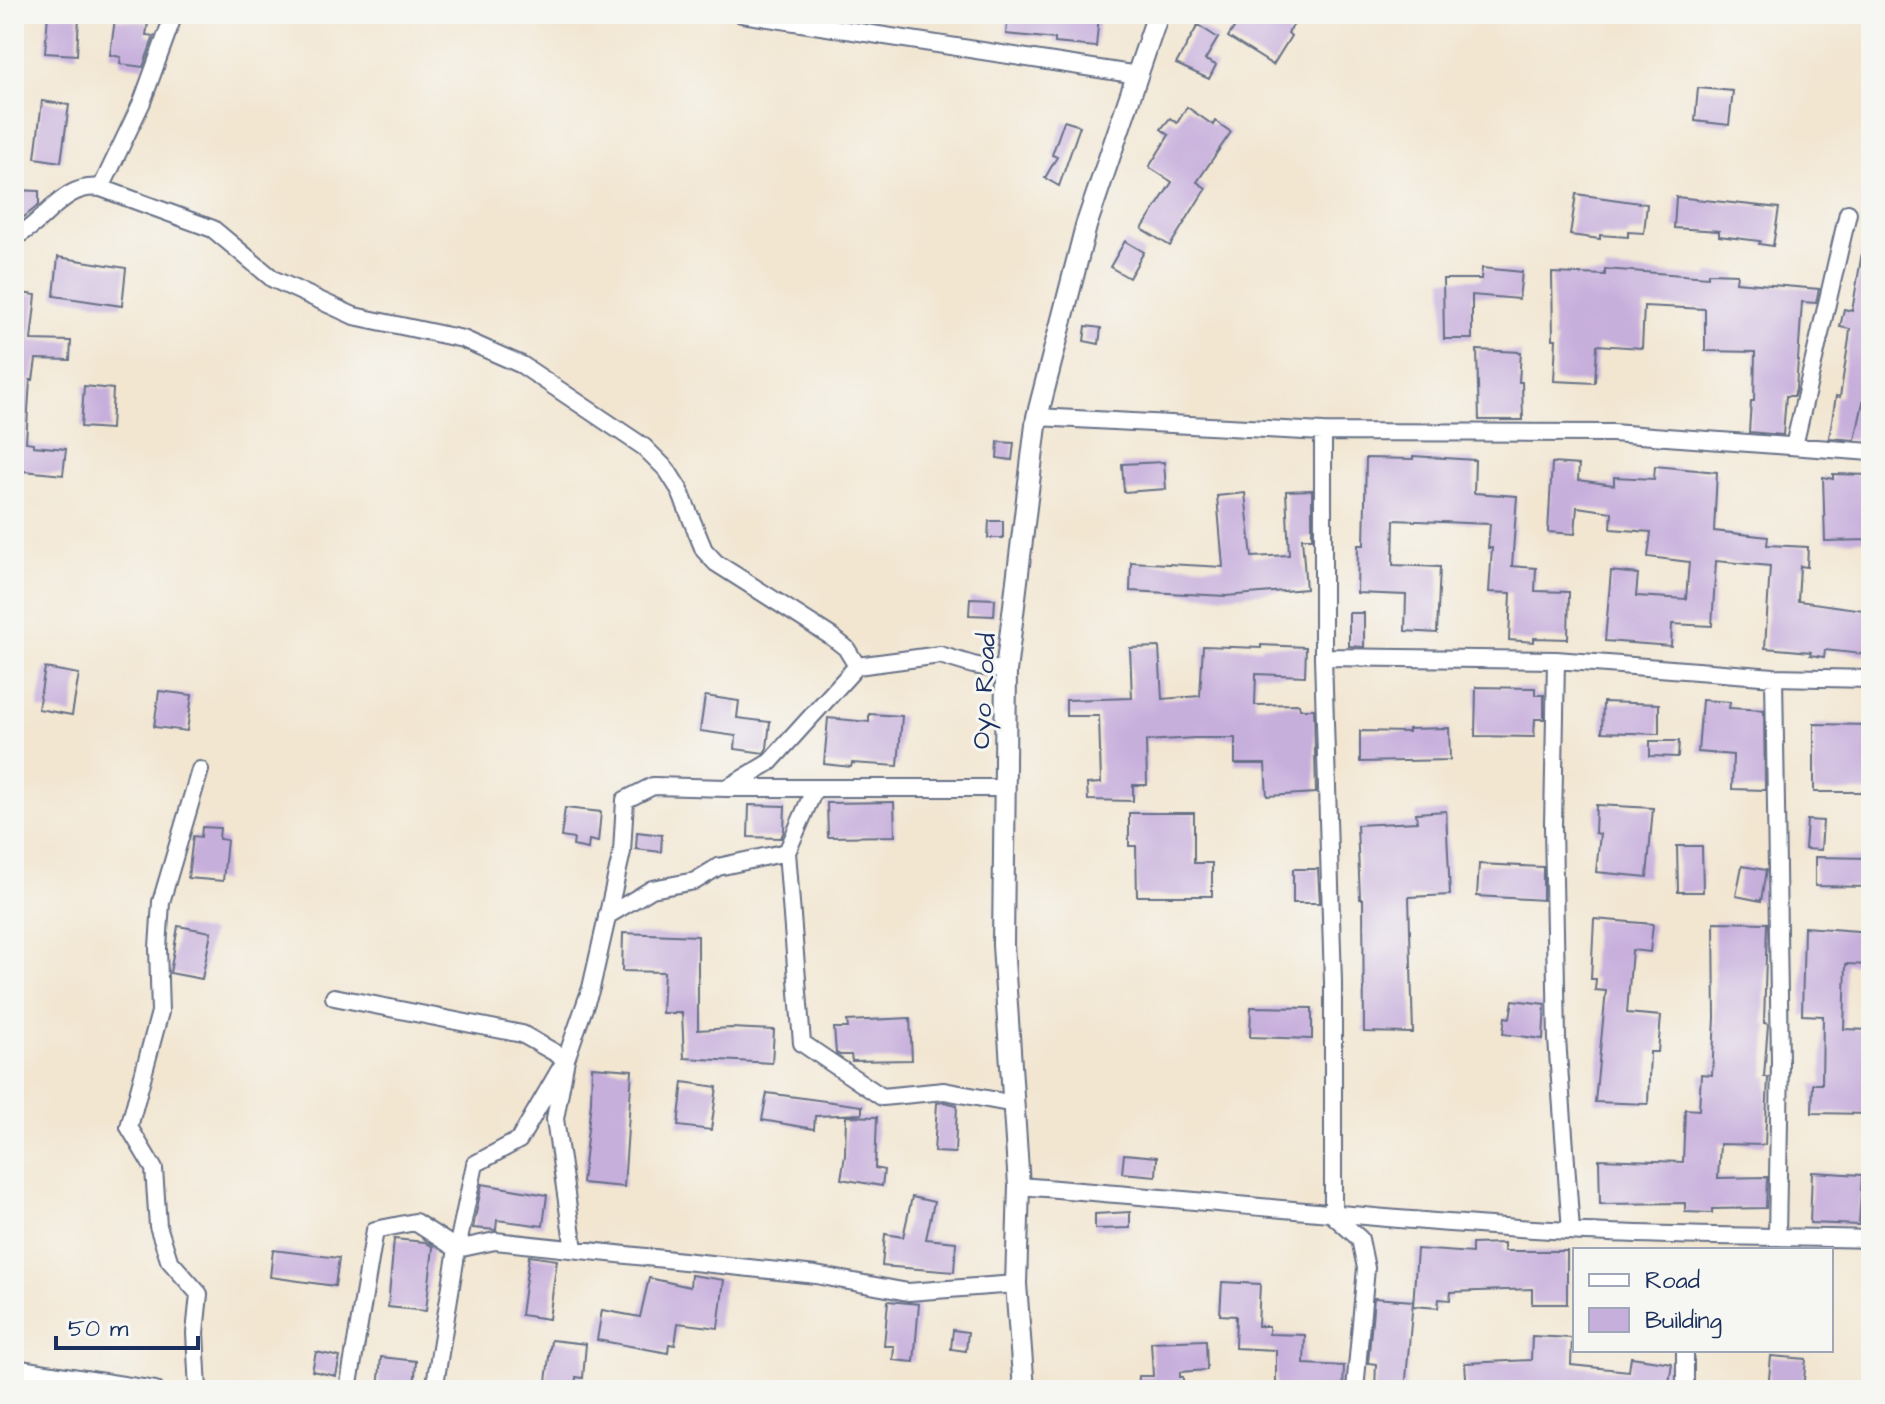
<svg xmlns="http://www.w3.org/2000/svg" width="1885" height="1404" font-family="'Architects Daughter',sans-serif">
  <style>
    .building { fill: #c7afdc }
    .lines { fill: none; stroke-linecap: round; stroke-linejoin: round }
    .minor-casing { stroke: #666f86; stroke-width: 20 }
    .tertiary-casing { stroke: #666f86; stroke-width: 24 }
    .minor { stroke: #fff; stroke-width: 16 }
    .tertiary { stroke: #fff; stroke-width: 20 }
    .labels { text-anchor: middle; stroke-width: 6; stroke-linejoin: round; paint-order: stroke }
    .street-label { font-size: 26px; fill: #1b2f5e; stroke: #f6f6f2 }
  </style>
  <rect width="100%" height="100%" fill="#f6f6f2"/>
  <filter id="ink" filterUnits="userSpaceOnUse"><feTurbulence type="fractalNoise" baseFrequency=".0125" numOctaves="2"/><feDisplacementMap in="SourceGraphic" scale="16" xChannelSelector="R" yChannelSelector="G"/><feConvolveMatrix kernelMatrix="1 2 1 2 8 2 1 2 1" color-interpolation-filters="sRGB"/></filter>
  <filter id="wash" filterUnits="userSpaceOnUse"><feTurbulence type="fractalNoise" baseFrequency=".006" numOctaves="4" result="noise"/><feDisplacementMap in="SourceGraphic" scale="32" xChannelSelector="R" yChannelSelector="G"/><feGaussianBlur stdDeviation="1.8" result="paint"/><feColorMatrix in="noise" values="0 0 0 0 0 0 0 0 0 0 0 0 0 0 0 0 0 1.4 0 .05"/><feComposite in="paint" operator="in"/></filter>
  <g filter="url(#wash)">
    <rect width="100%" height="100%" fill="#f2e6d1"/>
    <g id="blocks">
      <path class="building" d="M48 14 79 16 77 55 45 53Z
        M1008 14 1099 15 1096 47 1055 43V39L1006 34Z
        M1243 14H1301L1288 33 1291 36 1273 65 1228 37Z
        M115 19 148 23 146 35 154 36 143 67 120 64 121 57 110 55Z
        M1198 25 1218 38 1205 60 1216 65 1209 79 1176 64Z
        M1698 88 1733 91 1729 125 1695 121Z
        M42 101 69 105 61 162 35 158Z
        M1187 107 1213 125 1215 121 1231 132 1197 182 1206 188 1170 246 1142 229 1172 182 1149 167 1169 135 1161 129 1170 118 1177 123Z
        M1064 121 1080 126 1059 186 1045 178 1057 157 1052 155Z
        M14 190 39 191V205L15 224Z
        M1576 194 1647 204 1644 233 1628 232V237L1600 235V239L1570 235Z
        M1676 197 1779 208 1773 246 1759 244 1760 241 1719 236V231L1674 228Z
        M1125 241 1144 252 1129 278 1110 267Z
        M1863 247 1871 248V394L1865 393 1855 440 1829 438 1836 396 1840 397 1849 339 1850 329 1840 327 1844 309 1852 311Z
        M58 257 126 268 122 306 54 296Z
        M1482 268 1522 272 1519 299 1472 295V339H1444L1443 279H1481Z
        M1605 269 1708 277V273L1737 274 1736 282 1819 289 1816 303 1802 302 1796 389 1794 396H1786L1783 435 1749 432 1751 401H1754L1755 352 1705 351V309L1644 306 1642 348 1597 345 1595 383 1554 381 1556 339H1553L1552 273 1605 275Z
        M14 292 36 295 31 340 71 341 70 360 36 359 33 380H30L26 442 33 443V446L66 449 63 475 14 470Z
        M1086 326 1101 328 1099 344 1084 341Z
        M1477 350 1521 352 1519 382H1522L1523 420H1479Z
        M84 386 113 389 111 429 81 427Z
        M998 442 1014 443 1012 460 997 458Z
        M1413 456 1475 460 1474 493 1517 496 1512 566 1536 568 1535 591 1569 592 1568 639 1534 638V642L1509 640 1511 593 1489 592 1492 548H1488L1490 524 1394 520 1393 565 1440 567 1437 633 1405 631 1406 595 1357 593 1358 545H1364L1366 458 1413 459Z
        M1164 462 1166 489 1124 492 1122 464Z
        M1552 463 1579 465 1578 480 1614 485V477L1654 479 1655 466 1717 472 1714 531 1768 537 1767 545 1808 547 1807 567 1800 566 1798 601 1871 611V655L1825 650 1824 657 1810 655 1811 652 1765 648 1770 566 1716 561 1712 626 1672 624 1671 646 1605 641 1611 571 1638 574 1636 596 1686 599 1689 562 1648 557 1651 532 1611 529 1612 512 1577 507 1575 534 1548 532Z
        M1833 474 1871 475V540L1825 541 1823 477 1833 479Z
        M1312 490V538H1302L1306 589 1226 596 1130 591 1131 562 1223 567 1217 496 1245 493 1252 557 1289 555 1286 491Z
        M989 521H1003V538H988Z
        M970 598 995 599 994 616 969 615Z
        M1349 613H1364V647L1349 646Z
        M1261 645 1306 647 1305 676 1256 674 1255 705 1299 704 1300 709H1314L1316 793 1267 796 1265 764H1235V738H1194L1146 741 1147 785H1133V801L1088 800 1087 784 1101 783 1099 716H1066V700L1132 698 1130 648 1159 647 1162 699 1200 696 1203 646 1261 648Z
        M45 668 79 674 72 715 38 709Z
        M1476 687 1535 688V695H1544V719H1535L1534 737 1475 736Z
        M159 691 192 695 187 731 154 727Z
        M705 696 739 701 737 718 770 722 767 748 764 753 735 749 736 736 700 731Z
        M1702 700 1730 702 1729 708 1764 710 1765 790 1732 789 1733 755 1698 752Z
        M1603 702 1659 704V734L1602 732Z
        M869 714 902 716 898 766 852 763 851 767 824 764 828 718 869 722Z
        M1814 724 1871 725V792H1814Z
        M1449 728 1450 760 1360 762V731L1408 732V729Z
        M1650 741H1679L1678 757 1650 756Z
        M894 802 895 836 828 837 827 803Z
        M749 805 785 806 784 831 781 838 748 837Z
        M1596 805 1653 808 1647 877 1596 872 1600 834 1595 833Z
        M565 808 601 812 598 842 589 840 588 849 573 846 574 839 561 837Z
        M1446 811 1450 895 1409 897 1413 1033 1364 1032 1363 899H1360L1357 825 1417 822 1416 813Z
        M1129 813H1194V863H1212V896H1137L1136 846H1129Z
        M1807 820 1823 821 1821 850 1805 849Z
        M202 827 220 828 219 839 227 840 223 881 188 878 193 836 201 837Z
        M637 832 662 835 661 852 636 849Z
        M1677 846H1702L1703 892H1678Z
        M1815 857 1871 858V887L1815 886Z
        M1479 864 1543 867V900L1477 896Z
        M1742 866 1766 870 1761 901 1736 896Z
        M1293 869H1318L1320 903H1293Z
        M1594 919 1653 924 1650 952 1632 950 1627 1013 1661 1016 1658 1052H1650L1648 1104 1595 1102 1606 991 1595 990 1596 979H1591Z
        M1714 922 1767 923 1764 1023 1768 1024 1764 1077H1768L1765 1145 1720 1144 1718 1178 1767 1177 1766 1208 1712 1209V1213L1685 1212V1203L1600 1204 1599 1159 1683 1162 1685 1109 1699 1110 1701 1074 1712 1075 1715 1018Z
        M178 926 211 932 202 979 170 973Z
        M1804 927 1871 932V965L1846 964 1844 1029 1871 1030V1114L1812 1113 1813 1084H1822L1823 1016 1802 1015Z
        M623 933 698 936V1030L731 1028 774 1030 772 1063 684 1058 682 1013H662L664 972 622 971Z
        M1513 1000 1545 1004 1543 1039 1503 1034 1505 1017 1510 1018Z
        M1251 1007 1312 1008V1039L1250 1037Z
        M910 1018 912 1060 852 1061 851 1055H840L836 1053 834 1028H848L847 1021Z
        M592 1067 632 1070 624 1187 582 1183 591 1102Z
        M683 1082 717 1087 711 1130 678 1126Z
        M767 1093 862 1106V1114L815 1116 814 1129 762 1120Z
        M944 1102 957 1105 955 1153 934 1152 937 1103Z
        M846 1116 877 1117 875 1168 884 1170 882 1186 841 1179 845 1155Z
        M1124 1154 1157 1157 1156 1176 1122 1173Z
        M1812 1172 1862 1175 1859 1225 1810 1223Z
        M482 1184 547 1195 543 1226 497 1220 496 1230 473 1228Z
        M912 1197 934 1202 926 1239 956 1242 954 1272 882 1266 885 1234 903 1237Z
        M1130 1212V1228L1095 1229V1214Z
        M394 1239 425 1242 433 1247 426 1311 388 1307Z
        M1504 1243V1251H1567V1304H1532V1289L1451 1292 1450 1300 1439 1299 1438 1308 1413 1306 1417 1249 1472 1253V1244Z
        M273 1250 339 1258 335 1286 270 1277Z
        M529 1256 557 1260 549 1319 521 1315Z
        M691 1275 724 1280 718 1328 678 1323 675 1345 669 1344 668 1353 597 1340 602 1310 640 1317 649 1278 690 1287Z
        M1222 1282 1260 1284 1258 1326H1269V1334L1305 1335 1304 1364 1344 1366 1343 1390H1276V1350L1235 1348 1236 1316 1220 1315Z
        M1374 1298 1413 1301 1405 1390H1375L1376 1364 1368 1363Z
        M888 1301 919 1304 914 1362 893 1360 894 1346H884Z
        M953 1330 968 1332 966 1351 951 1349Z
        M1532 1336 1572 1338 1571 1365 1629 1371 1631 1357 1672 1363 1668 1390 1617 1388V1390H1467L1465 1363 1531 1360Z
        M551 1340 586 1344 583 1378 576 1377 575 1390H545Z
        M1206 1340 1207 1370 1180 1372V1377H1183V1390H1138L1139 1376H1153L1151 1342Z
        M316 1352 340 1357 336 1376 312 1371Z
        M1771 1356 1806 1359 1803 1390H1768Z
        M381 1357 416 1361 414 1390H378Z"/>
    </g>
  </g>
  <g filter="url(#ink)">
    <use href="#blocks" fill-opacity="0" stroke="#666f86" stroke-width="2"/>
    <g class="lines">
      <defs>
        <path id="minor" d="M742 14 1138 75
          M101 188 142 102 174 14
          M14 237C47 223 61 183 101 188L213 229 273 279 354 316 463 339 522 365 644 447 667 470 679 489 704 550 716 563 832 637 846 648 857 666 940 655 973 665 1006 671
          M1037 417 1323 432 1612 433 1871 452
          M1323 432V657L1556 660 1774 677 1871 679
          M1794 446 1848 213
          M1323 657 1333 982V1215L1360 1239 1366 1268 1355 1390
          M1556 660 1553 826 1557 1039 1571 1231
          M1774 677 1780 1061 1777 1236
          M730 788H1005
          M815 788 787 852 802 1043 882 1097 944 1091 1014 1104
          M607 916 652 889 695 881 718 867 787 852
          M334 997 522 1034 566 1059 555 1119 574 1249
          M1019 1186C1203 1200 1385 1221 1568 1231 1669 1237 1770 1236 1871 1239
          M14 1368 155 1390
          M198 1390 195 1333 199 1294 169 1260 158 1226 154 1169 129 1127 160 1012 158 948 161 902 200 770
          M348 1390 375 1230 415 1222 457 1249 495 1241 816 1275 908 1292 1016 1284
          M434 1390 457 1249 475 1164 519 1140 566 1059 591 988 622 852 625 800 653 786 727 788 770 762 857 666
          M1685 1390V1350"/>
        <path id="tertiary" d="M1024 1390 1016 1284 1019 1186 1003 945 1006 671 1037 417 1086 226 1158 14"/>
      </defs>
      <use href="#minor" class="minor-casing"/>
      <use href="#tertiary" class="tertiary-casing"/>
      <use href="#minor" class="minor"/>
      <use href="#tertiary" class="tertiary"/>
    </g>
  </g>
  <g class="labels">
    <g class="street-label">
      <text transform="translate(983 691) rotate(-87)" y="9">Oyo Road</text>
    </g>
  </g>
  <rect width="1885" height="1404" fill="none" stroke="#f6f6f2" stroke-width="48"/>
  <rect x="1573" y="1248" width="260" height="104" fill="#f6f6f2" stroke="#9ea6b7" stroke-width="2"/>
  <rect x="1589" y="1274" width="40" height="12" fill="#ffffff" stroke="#9ea6b7" stroke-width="2"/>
  <text x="1645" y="1288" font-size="24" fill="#1b2f5e">Road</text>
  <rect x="1589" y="1308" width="40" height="24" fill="#c7afdc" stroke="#9ea6b7" stroke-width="2"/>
  <text x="1645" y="1328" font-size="24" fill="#1b2f5e">Building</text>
  <path d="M56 1336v12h142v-12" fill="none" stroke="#1b2f5e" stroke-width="4"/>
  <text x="68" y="1336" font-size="24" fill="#1b2f5e" stroke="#f6f6f2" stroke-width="6" paint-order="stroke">50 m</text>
</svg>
